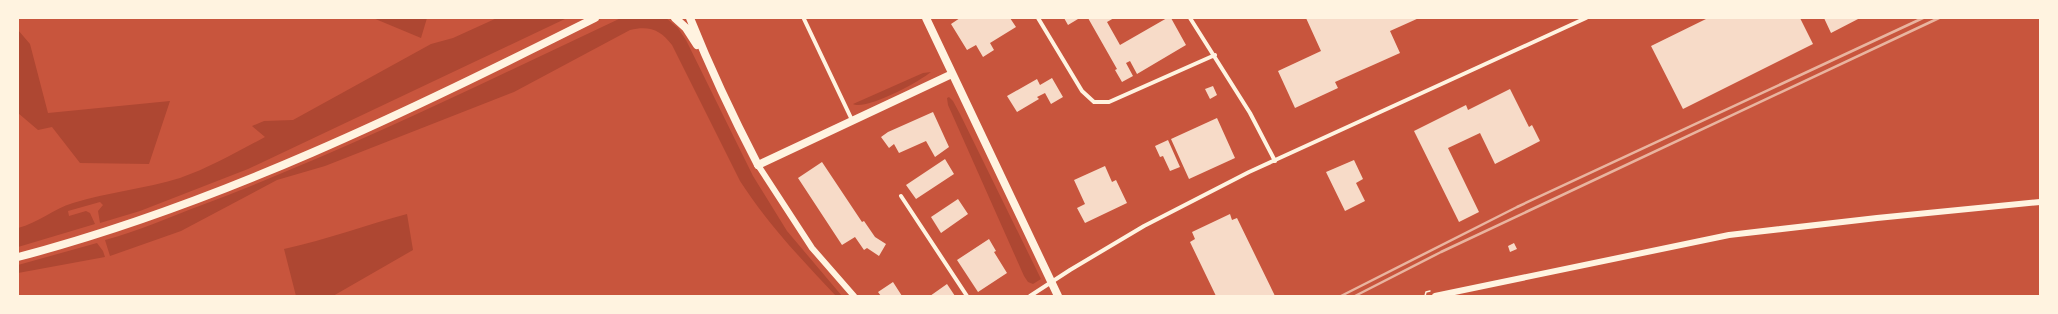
<svg xmlns="http://www.w3.org/2000/svg" width="2058" height="314" font-family="'DM Sans',sans-serif">
  <style>
    .green { fill: #ae4732 }
    .building { fill: #f7dbc8 }
    .lines { fill: none; stroke-linecap: round; stroke-linejoin: round }
    .path { stroke: #fff3e0; stroke-width: 1.5 }
    .minor { stroke: #fff3e0; stroke-width: 4 }
    .tertiary { stroke: #fff3e0; stroke-width: 6 }
    .primary { stroke: #fff3e0; stroke-width: 8 }
    .trunk { stroke: #fff3e0; stroke-width: 8 }
    .rail { stroke: #e9b49f; stroke-width: 2.5 }
  </style>
  <rect width="100%" height="100%" fill="#c8553d"/>
  <path class="green" d="M373 18H427L421 38Z
    M497 18H567L248 169 140 211 100 223 98 211 103 205 100 202 68 211 69 216 86 211 90 213 95 224 18 247V228C38 223 53 209 73 203 108 192 145 189 180 178 209 168 237 152 265 137L252 126 264 121 293 120 431 44 453 38Z
    M621 18H666L678 28 686 40 753 176 787 231 842 296H836C802 260 767 223 740 181L672 45C661 30 649 25 630 30L514 92 325 166 277 180 181 231 110 256 105 240C138 231 170 217 202 205 345 151 483 83 621 18Z
    M18 30 30 44 48 113 170 101 149 164 80 163 52 127 38 130 18 113Z
    M931 72C919 82 865 111 853 104L923 73Z
    M949 97 953 101 960 114 1041 279 1033 284 1028 282 1024 276 948 105 947 98Z
    M407 214 413 250 333 296H296L284 249C326 240 366 225 407 214Z
    M97 243 103 251 105 257 18 273V265Z"/>
  <path class="building" d="M960 18H1010L1016 27 990 43 994 50 983 57 976 45 967 50 951 24Z
    M1064 18H1077L1078 19 1068 25Z
    M1088 18H1114L1107 22 1120 45 1167 18H1171L1186 45 1137 74 1130 61 1126 63 1133 76 1122 82 1115 70 1117 69Z
    M1306 18H1419L1390 31 1400 53 1335 82 1338 88 1295 108 1278 71 1321 51Z
    M1708 18H1800L1813 44 1683 109 1651 46Z
    M1824 18H1860L1831 33Z
    M1052 78 1063 97 1051 104 1045 93 1037 97 1039 99 1017 112 1007 96 1037 79 1040 85Z
    M1213 86 1217 95 1210 99 1205 89Z
    M1510 89 1529 127 1532 125 1540 141 1495 164 1480 133 1448 148 1479 212 1459 222 1414 131 1466 105 1468 110Z
    M933 112 949 147 935 157 926 141 899 153 894 144 889 148 881 137 888 132Z
    M1217 118 1235 158 1189 179 1171 139Z
    M1168 140 1180 167 1170 171 1163 156 1160 157 1155 146Z
    M945 159 954 174 916 199 906 185Z
    M1354 160 1363 179 1356 183 1365 201 1345 211 1326 172Z
    M822 162 862 222 864 221 875 237 886 244 879 256 867 248 864 250 855 237 842 245 798 178Z
    M1105 166 1112 182 1116 180 1127 203 1085 223 1077 208 1085 204 1074 180Z
    M958 199 968 214 941 233 931 217Z
    M1230 214 1232 220 1237 218 1275 296H1216L1190 242 1195 239 1192 232Z
    M989 239 996 251 994 252 1007 273 978 292 957 260Z
    M1514 243 1517 249 1510 252 1508 246Z
    M893 282 902 296H881L878 292Z
    M947 284 955 296H930Z"/>
  <g class="lines">
    <path class="path" d="M1425 296 1426 292 1430 291"/>
    <path class="minor" d="M1038 18 1082 91 1094 102H1109L1215 55
      M1190 18 1250 113 1275 161
      M804 19 852 120
      M901 196 967 296
      M1030 296 1070 270 1144 226 1249 172 1586 18"/>
    <path class="tertiary" d="M758 165 812 248 854 296
      M1435 296 1729 235 1877 218 2040 202"/>
    <path class="primary" d="M926 18 1058 296
      M758 165 952 74"/>
    <path class="trunk" d="M675 18 686 28 697 45
      M690 18C710 68 733 117 758 165
      M18 257C220 204 409 111 595 18"/>
    <path class="rail" d="M1341 296 1517 207 1923 18
      M1355 296 1441 252 1939 18"/>
  </g>
  <rect width="2058" height="314" fill="none" stroke="#fff3e0" stroke-width="38"/>
</svg>
